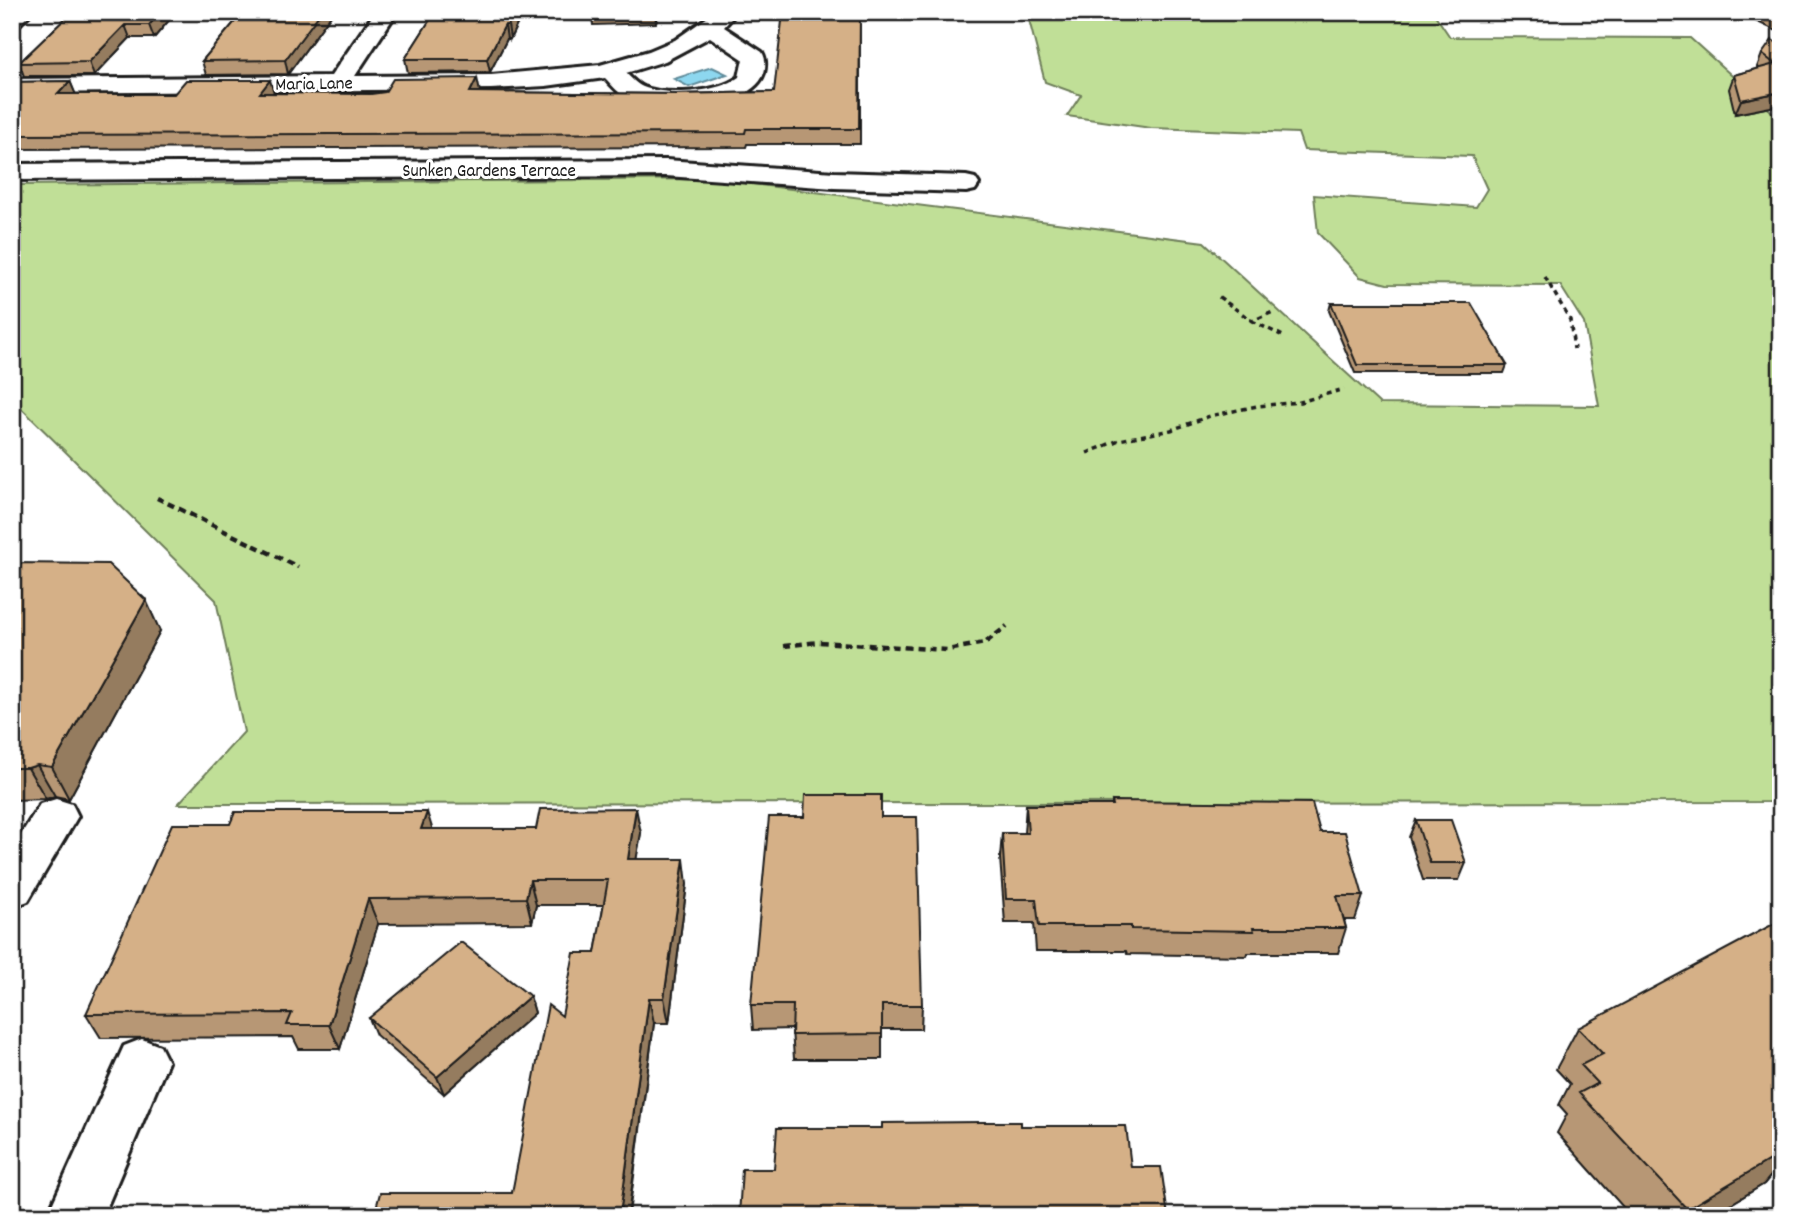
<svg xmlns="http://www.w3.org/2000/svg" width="1793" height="1228" font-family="Dekko,sans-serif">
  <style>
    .green { fill: #c0df97; stroke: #6e7e5a; stroke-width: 2 }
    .water { fill: #8dd7ef; stroke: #608c9b; stroke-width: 2 }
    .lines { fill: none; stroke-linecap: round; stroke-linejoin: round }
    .minor-casing { stroke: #1c1c1c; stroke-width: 6 }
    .major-casing { stroke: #1c1c1c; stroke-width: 6 }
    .path-far1 { stroke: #1c1c1c; stroke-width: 3.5; stroke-dasharray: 5 4.5; stroke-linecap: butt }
    .path { stroke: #1c1c1c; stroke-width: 4.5; stroke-dasharray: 7 5; stroke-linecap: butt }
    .minor { fill: #fff; fill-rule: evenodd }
    .major { fill: #fff; fill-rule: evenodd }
    .wall { fill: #b79774; stroke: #1c1c1c; stroke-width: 2 }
    .shaded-wall { fill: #957b5e; stroke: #1c1c1c; stroke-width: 2 }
    .building { fill: #d5b087; stroke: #1c1c1c; stroke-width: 2 }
    .labels { text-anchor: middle; stroke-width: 6; stroke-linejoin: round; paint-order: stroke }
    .far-street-label { font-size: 19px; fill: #1c1c1c; stroke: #fff }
  </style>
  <rect width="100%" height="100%" fill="#fff"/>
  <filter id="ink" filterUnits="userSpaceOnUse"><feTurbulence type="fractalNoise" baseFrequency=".0143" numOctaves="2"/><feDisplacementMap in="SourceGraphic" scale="14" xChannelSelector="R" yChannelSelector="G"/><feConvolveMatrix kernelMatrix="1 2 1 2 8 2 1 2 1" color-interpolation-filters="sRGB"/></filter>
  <g filter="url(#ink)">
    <path class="green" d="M1027 12H1433L1450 37 1690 38 1781 120V802L178 804 244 732 216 600 12 399V185L714 179 1204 242 1380 404 1599 406 1584 323 1560 285 1387 284 1360 277 1318 233 1314 195 1476 207 1487 189 1472 156 1304 150 1298 133 1151 128 1067 116 1081 95 1045 82Z"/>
    <path class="water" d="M712 67 727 74 689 87 674 79Z"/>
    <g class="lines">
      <defs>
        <path id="minor" d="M375 12H397L355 76 491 75 600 65 649 51 675 40 715 12H737L724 27 762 52C766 59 766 65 764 73 751 112 655 111 625 96 617 92 611 84 605 78L546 86 491 89 12 93V79L331 76ZM710 37 743 59 739 77C718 93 667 96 643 87 636 84 631 78 626 73L665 61Z
          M666 160 834 172 966 176 975 178 979 184 975 190 966 192 834 188 666 176 12 180V164Z
          M56 799 72 804 78 816 28 901 12 907V849L40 804Z
          M142 1039 160 1046 168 1062 103 1216H47L124 1046Z"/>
        <path id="major" d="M12 12H32L20 24 12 25Z"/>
      </defs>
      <use href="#minor" class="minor-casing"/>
      <use href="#major" class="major-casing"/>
      <path class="path-far1" d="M1545 277 1570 320 1574 349
        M1219 297 1252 321 1273 312
        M1252 321 1283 336
        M1087 453 1119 440 1171 430 1210 416 1257 406 1300 402 1344 389"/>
      <path class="path" d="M157 498 298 567
        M784 646 818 642 947 650 985 643 1007 626"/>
      <use href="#minor" class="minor"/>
      <use href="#major" class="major"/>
    </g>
    <path class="wall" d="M72 12H176L154 38H130L94 76H24L19 63Z
      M243 12H333L288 74 206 75 202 61Z
      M435 12H523L510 39H507L490 72 408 73 405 59Z
      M591 12H659L656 23 593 25Z
      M860 12V144H747L746 147 12 149V82L70 81 75 94 274 93 371 94 480 92 677 94 774 92Z
      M1736 12H1781V33Z
      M1781 45V105L1735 114 1729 89 1734 75 1759 68 1757 67 1762 54Z
      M1331 303 1507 365 1504 373H1355L1329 311Z
      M12 563 160 631 69 799 55 796 46 799 12 800Z
      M1112 801 1320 832 1363 896 1355 920H1344L1346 928 1338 953H1248L1247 956 1127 954 1126 951H1036L1034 923H1005L1000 858 1002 833H1024L1026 805H1112Z
      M881 817 922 1005 921 1029H882V1059H794L792 1029 753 1030 751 1005Z
      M1416 820 1466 863 1459 880H1423L1409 837Z
      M432 829 641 833 636 859 687 884 669 1023H654L629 1214H637L638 1216H374L512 1193 562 1016 595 953 604 905H536L532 923 378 924 340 1049H299L293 1037 101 1038 86 1014Z
      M530 996 535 1013 444 1094 376 1035 369 1018Z
      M1578 1028 1774 1172 1764 1184 1711 1216H1631L1557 1133 1567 1114 1559 1105 1570 1084 1556 1069Z"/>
    <path class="shaded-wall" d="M161 12H176L154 38 149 25Z
      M320 12H333L288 74 285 60Z
      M514 12H523L510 39 508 25Z
      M655 12H659L656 23Z
      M125 25 130 38 94 76 89 62Z
      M505 25 507 39 490 72 487 59Z
      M477 78 480 92H470Z
      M270 80 274 93H260Z
      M70 81 76 95 58 94Z
      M1781 92V105L1735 114 1741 100Z
      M146 600 160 631 69 799 52 767Z
      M37 765 55 796 46 799 28 768Z
      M636 808 641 833 632 884 628 859Z
      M427 812 435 837 421 829Z
      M684 859 687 884 669 1023 664 998Z
      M530 880 536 905 532 923 526 898Z
      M368 899 378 924 340 1049 329 1025Z
      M530 996 535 1013 444 1094 437 1077Z
      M649 998 654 1023 628 1216 620 1214Z
      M1781 1153V1168L1774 1172 1764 1184 1711 1216H1682L1687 1209Z"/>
    <path class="building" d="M72 12H161L149 25H125L89 62 19 63Z
      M243 12H321L285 60 202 61Z
      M435 12H514L508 25H505L487 59H405Z
      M783 12H860L859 129H746L745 133 12 135V82L70 81 58 94H174L186 80H270L260 93 371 94 385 92 393 79 477 78 470 92 677 94 774 92Z
      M1767 12H1781V18Z
      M1772 40 1781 45V92L1741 100 1734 75 1775 64 1762 54Z
      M1331 303H1471L1507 365H1357Z
      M12 563 108 564 146 600 52 767 37 765 28 768H12Z
      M805 795H881V817H917L922 1005H882V1034L792 1035 793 1005H751L769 817H804Z
      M1112 801 1312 803 1320 832H1345L1363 896H1337L1346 928H1253L1254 931 1131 929V926H1039L1036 899H1006L1002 833H1028L1026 805H1113Z
      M636 808 628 859H684L664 998H649L620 1214H637V1216H374L380 1193H512L548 1005 562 1016 574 953H595L608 880H530L526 898 368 899 329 1025H287L292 1013 86 1014 172 824H230L235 812H427L421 829H536L540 809Z
      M1416 820H1451L1466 863H1430Z
      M1781 920V1153L1687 1209 1579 1093 1598 1083 1581 1065 1603 1054 1578 1028Z
      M461 942 530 996 437 1077 369 1018Z
      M982 1122H1021V1126H1126L1131 1167H1161L1168 1216H739L742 1169H774L777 1128H882V1123Z"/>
  </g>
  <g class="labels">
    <g class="far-street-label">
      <text transform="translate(314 82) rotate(-1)" y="7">Maria Lane</text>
      <text x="489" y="176">Sunken Gardens Terrace</text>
    </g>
  </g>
  <rect width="1793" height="1228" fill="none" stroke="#fff" stroke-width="42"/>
  <rect x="21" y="21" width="1751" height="1186" fill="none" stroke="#1c1c1c" stroke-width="2.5" filter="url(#ink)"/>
</svg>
